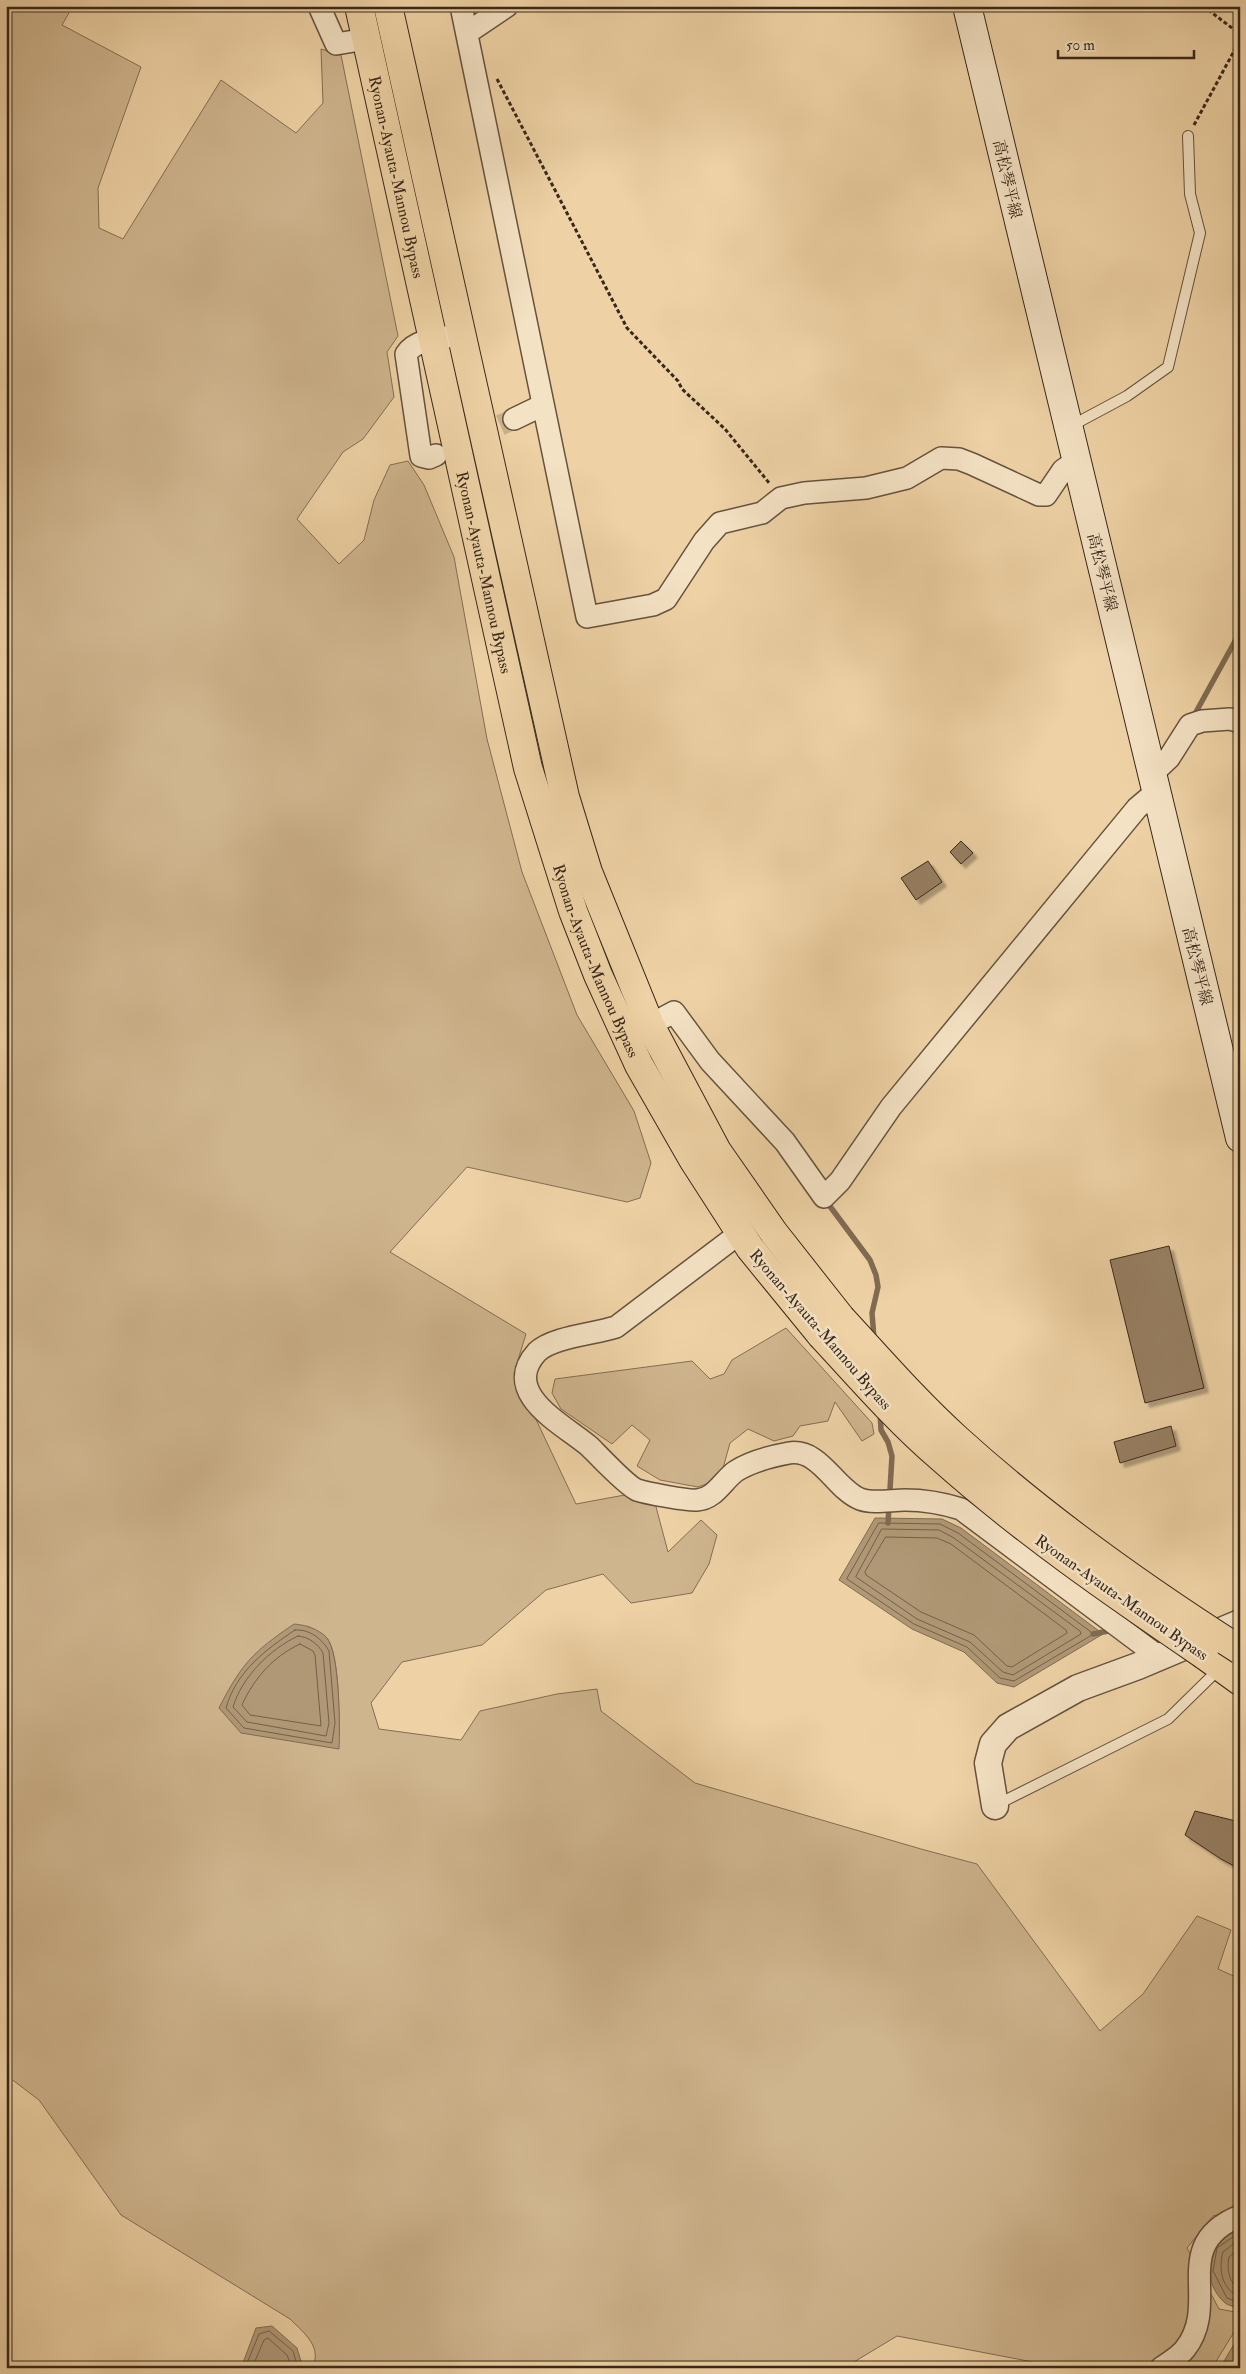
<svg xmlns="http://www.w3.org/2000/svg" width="1246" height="2374" font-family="'IM FELL Double Pica','Noto Serif JP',serif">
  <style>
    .green { fill: #cfb58e; stroke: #846e54; fill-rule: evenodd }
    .water { fill: #b09876; stroke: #806b52 }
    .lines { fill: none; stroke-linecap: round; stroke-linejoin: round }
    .shore { stroke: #746048; stroke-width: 1 }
    .stream { stroke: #806b52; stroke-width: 5.5 }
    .building { fill: #978063; stroke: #38281b; filter: url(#shadow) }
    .minor-tunnel { stroke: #cab089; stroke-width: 21; stroke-dasharray: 21 11; stroke-linecap: butt }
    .service-casing { stroke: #66523e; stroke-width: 12 }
    .minor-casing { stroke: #66523e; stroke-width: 24 }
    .tertiary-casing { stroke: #66523e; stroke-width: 29 }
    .secondary-casing { stroke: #38281b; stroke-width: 30 }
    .trunk-casing { stroke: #38281b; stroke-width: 30 }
    .path { stroke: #38281b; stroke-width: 3; stroke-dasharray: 4 2.5; stroke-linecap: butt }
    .service { stroke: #f4e2c4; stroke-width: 10 }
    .minor { stroke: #f4e2c4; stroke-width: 21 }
    .tertiary { stroke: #f4e2c4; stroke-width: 26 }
    .secondary { stroke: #f4e2c4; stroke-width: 28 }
    .trunk { stroke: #eed2a5; stroke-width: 28 }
    .trunk-bridge-casing { stroke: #38281b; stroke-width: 30; stroke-linecap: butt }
    .trunk-bridge { stroke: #eed2a5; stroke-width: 28 }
    .labels { text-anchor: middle; stroke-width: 5; stroke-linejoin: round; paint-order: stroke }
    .street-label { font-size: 16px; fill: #38281b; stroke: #f4e2c4 }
  </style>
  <defs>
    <filter id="shadow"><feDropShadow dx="4.5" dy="4.5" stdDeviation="1" flood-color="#0004"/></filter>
  </defs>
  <rect width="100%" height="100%" fill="#eed2a5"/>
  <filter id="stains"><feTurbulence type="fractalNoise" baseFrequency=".004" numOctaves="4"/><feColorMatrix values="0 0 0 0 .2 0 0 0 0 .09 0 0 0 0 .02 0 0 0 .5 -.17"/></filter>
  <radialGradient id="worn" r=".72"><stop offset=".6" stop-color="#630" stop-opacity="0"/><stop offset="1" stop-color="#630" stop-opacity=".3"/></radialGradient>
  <path class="green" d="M6 6H73L62 25 141 67 98 188 99 228 123 239 221 80 296 133 323 103 321 49 341 55 398 336 387 352 394 397 363 439 343 452 297 519 339 564 364 540 374 500 390 465 408 461 424 485 454 557 487 739 522 872 577 1015 634 1111 651 1163 640 1198 627 1202 467 1167 390 1252 526 1334 514 1373 576 1504 630 1494 655 1503 668 1552 701 1520 717 1535 709 1564 692 1593 631 1603 603 1574 546 1590 482 1645 402 1662 371 1703 379 1729 461 1740 480 1711 557 1694 597 1689 601 1711 695 1783 921 1849 977 1864 1100 2031 1143 1994 1197 1916 1231 1930 1218 1969 1236 1977 1240 1973V2209L1213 2216 1187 2248 1219 2309 1235 2312 1239 2324 1212 2368 1059 2367 897 2336 844 2368H312C323 2347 304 2333 290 2319L121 2215 39 2100 6 2075ZM307 1626C313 1629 322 1633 327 1638 340 1653 340 1728 338 1749Z
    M786 1328 872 1423 874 1434 862 1441 835 1402 828 1421 800 1426 793 1436 774 1441 748 1429 730 1443 720 1479 698 1487 660 1480 637 1466 650 1440 632 1425 612 1444 561 1409 552 1393 555 1379 692 1361 710 1379 724 1374 732 1360Z"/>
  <path class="water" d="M875 1518 942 1519 961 1528 1103 1634 1014 1687 997 1683 964 1652 912 1629 839 1580Z
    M294 1624C306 1625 318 1629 326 1637 340 1651 340 1728 339 1749L241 1733 219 1708C242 1663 253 1652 294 1624Z
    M1240 2227V2310C1235 2306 1227 2306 1223 2301 1206 2284 1209 2266 1213 2245Z
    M272 2326 297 2348 303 2368H241L256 2328Z
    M1240 2334V2368H1220Z"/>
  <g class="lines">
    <path class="shore" d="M879 1523 940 1524 958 1533 1091 1632 1092 1635 1014 1681 1000 1678 967 1647 914 1624 847 1579Z
      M882 1529 939 1530 954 1538 1080 1631 1081 1634 1013 1675 1003 1672 970 1642 917 1619 856 1577Z
      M886 1537 937 1538 951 1544 1066 1630 1067 1633 1012 1667 1007 1666 974 1635 921 1612 866 1575 865 1572Z
      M295 1630C310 1629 322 1639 329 1651L335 1723 332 1743 244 1728 226 1708C236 1672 265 1650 295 1630Z
      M298 1636C309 1637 318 1644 323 1653L329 1723 326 1736 247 1722 233 1707C242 1677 270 1649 298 1636Z
      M300 1644 313 1651 315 1655 321 1726 250 1715 242 1705C254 1678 274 1656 300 1644Z
      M1240 2232 1217 2248 1213 2271 1227 2298 1240 2303
      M1240 2239 1223 2252C1218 2270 1222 2290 1240 2297
      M1240 2248 1229 2257C1227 2267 1228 2284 1240 2289
      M245 2368 259 2334 269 2331 293 2351 298 2368
      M252 2368 264 2340 268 2338 287 2355 292 2368"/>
    <path class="stream" d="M1196 712 1240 632
      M833 1200 829 1205 870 1260 876 1275 878 1287 872 1313 874 1338
      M880 1412 881 1430 888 1442 892 1456 888 1523
      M1093 1634 1108 1631"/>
  </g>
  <path class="building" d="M961 841 973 853 961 864 950 852Z
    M928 861 942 882 916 900 901 878Z
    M1169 1246 1204 1388 1145 1403 1110 1260Z
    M1171 1426 1176 1446 1120 1463 1114 1442Z
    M1195 1811 1240 1822V1869L1221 1859 1185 1835Z"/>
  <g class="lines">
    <path class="minor-tunnel" d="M471 438 514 419"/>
    <defs>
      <path id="service" d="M1071 426 1127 396 1168 367 1200 233 1190 194 1188 136
        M996 1805 1168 1719 1220 1668"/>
      <path id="minor" d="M319 6 336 44 366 39
        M461 6 587 617 653 605 666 599 704 541 720 523 762 513 781 498 804 493 866 488 907 478 941 458 959 459 972 464 1039 495H1046L1063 470 1076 461
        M467 33 507 6
        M514 419 543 405
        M436 455 429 458 421 456 406 354C416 338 443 338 460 335
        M1152 774 1169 758 1190 725 1202 721 1230 719 1240 722
        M650 1025 674 1012 710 1061 785 1142 824 1197 840 1181 891 1107 1137 808 1156 792
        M740 1233 616 1327C594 1334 552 1337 537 1352 499 1394 565 1425 590 1447 599 1456 627 1486 637 1490 646 1493 688 1501 697 1500 715 1499 723 1480 736 1471 750 1462 773 1456 789 1453 820 1448 835 1489 860 1499 873 1504 891 1500 905 1500 925 1500 942 1503 961 1509L1159 1657
        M1161 2368C1169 2362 1179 2357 1185 2349 1222 2302 1168 2245 1240 2216"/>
      <path id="tertiary" d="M995 1806 988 1763 993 1744 1008 1727 1078 1688 1138 1666 1240 1623"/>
      <path id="secondary" d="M967 6 1240 1138"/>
      <g id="trunk">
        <path id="s1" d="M359 6 528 768 573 911 598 975 639 1065 694 1161 750 1248 821 1335"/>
        <path d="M388 6 565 797 588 872 650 1025 717 1151 774 1233 841 1318"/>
        <path d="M1204 1655 1240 1681"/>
      </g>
    </defs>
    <use href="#service" class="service-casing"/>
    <use href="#minor" class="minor-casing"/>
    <use href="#tertiary" class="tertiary-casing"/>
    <use href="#secondary" class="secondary-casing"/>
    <use href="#trunk" class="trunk-casing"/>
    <path class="path" d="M1203 6 1240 34
      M497 79 627 328 678 381 682 389 725 429 770 484
      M1194 125 1240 40"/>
    <use href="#service" class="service"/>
    <use href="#minor" class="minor"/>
    <use href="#tertiary" class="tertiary"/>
    <use href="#secondary" class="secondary"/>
    <use href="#trunk" class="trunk"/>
    <defs>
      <path id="trunk-bridge" d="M841 1318C879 1359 915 1401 957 1439 1044 1518 1141 1587 1240 1650
        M821 1335C860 1377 897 1420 940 1457 1023 1531 1113 1593 1204 1655"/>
    </defs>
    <use href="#trunk-bridge" class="trunk-bridge-casing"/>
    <use href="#trunk-bridge" class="trunk-bridge"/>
  </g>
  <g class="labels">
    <g class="street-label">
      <text dy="6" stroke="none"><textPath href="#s1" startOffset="175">Ryonan-Ayauta-Mannou Bypass</textPath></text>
      <text transform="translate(1008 179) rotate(77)" y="6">高松琴平線</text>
      <text dy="6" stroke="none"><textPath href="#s1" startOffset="580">Ryonan-Ayauta-Mannou Bypass</textPath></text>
      <text transform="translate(1103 572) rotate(76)" y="6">高松琴平線</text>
      <text dy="6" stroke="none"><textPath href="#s1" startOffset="985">Ryonan-Ayauta-Mannou Bypass</textPath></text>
      <text transform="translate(1198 966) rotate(76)" y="6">高松琴平線</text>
      <text transform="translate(821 1329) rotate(49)" y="6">Ryonan-Ayauta-Mannou Bypass</text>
      <text transform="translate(1122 1597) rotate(35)" y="6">Ryonan-Ayauta-Mannou Bypass</text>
    </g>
  </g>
  <rect width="1246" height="2374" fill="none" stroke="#eed2a5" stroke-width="25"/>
  <rect x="8" y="8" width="1231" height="2359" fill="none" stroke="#38281b" stroke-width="2.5"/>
  <rect x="12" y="12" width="1221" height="2349" fill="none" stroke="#38281b"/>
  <path d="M1058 50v8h136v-8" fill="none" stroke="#38281b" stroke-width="2.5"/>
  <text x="1066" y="50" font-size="15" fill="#38281b" stroke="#f4e2c4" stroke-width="4" paint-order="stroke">50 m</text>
  <rect width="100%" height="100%" filter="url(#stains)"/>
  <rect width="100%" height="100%" fill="url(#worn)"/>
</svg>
